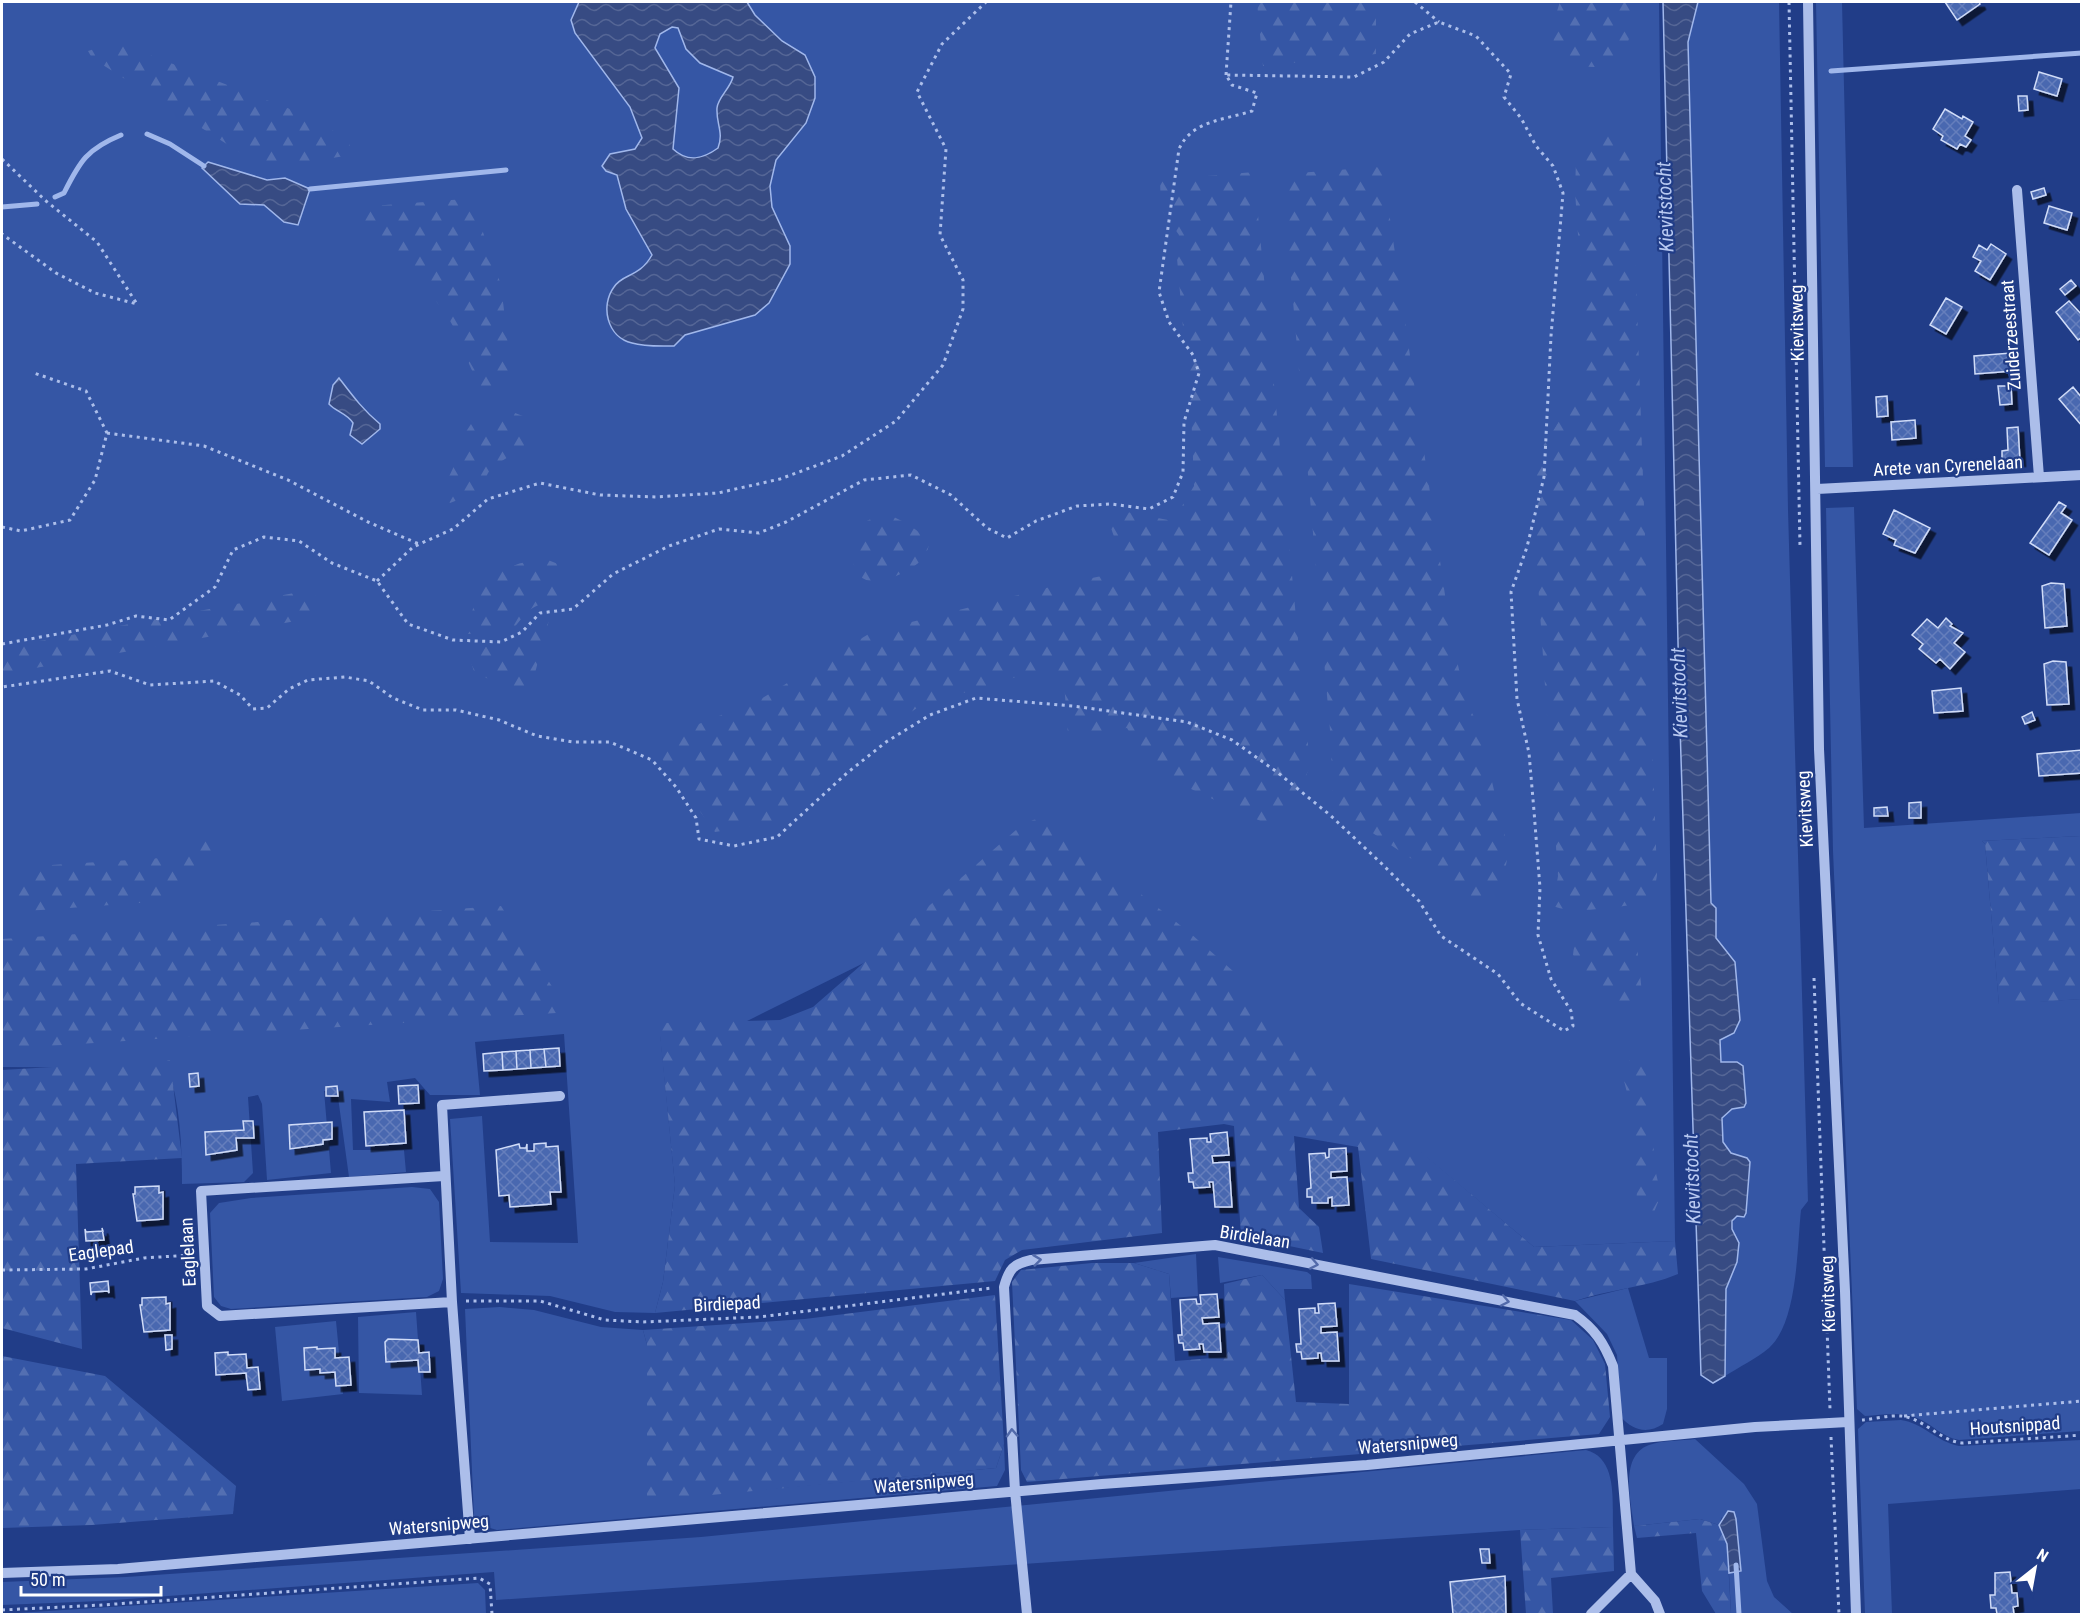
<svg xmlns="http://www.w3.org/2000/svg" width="2083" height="1616" font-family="'Roboto Condensed',sans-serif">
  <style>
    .grass { fill: #3556a5 }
    .forest { fill: url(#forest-firs) }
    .water { fill: url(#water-waves); stroke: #a0b7eb; stroke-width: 1.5; fill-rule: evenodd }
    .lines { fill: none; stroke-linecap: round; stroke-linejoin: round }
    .stream { stroke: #a0b7eb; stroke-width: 5 }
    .building { fill: url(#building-cross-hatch); stroke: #d0dcf8; stroke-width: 1.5; filter: url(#shadow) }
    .path { stroke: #acbeea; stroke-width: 3; stroke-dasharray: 3 4.5; stroke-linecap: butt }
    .minor { stroke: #acbeea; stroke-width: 10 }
    .oneway { stroke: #526aaa }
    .labels { text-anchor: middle; stroke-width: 4.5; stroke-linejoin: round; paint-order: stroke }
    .street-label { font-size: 18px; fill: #fff; stroke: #213d88 }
    .water-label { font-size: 20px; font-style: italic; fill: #b8c9f1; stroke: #213d88 }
  </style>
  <defs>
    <pattern id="forest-firs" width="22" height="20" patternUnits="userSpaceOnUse" patternTransform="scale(1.5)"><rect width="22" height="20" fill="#3556a5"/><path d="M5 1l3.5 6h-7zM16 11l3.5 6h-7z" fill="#536fb2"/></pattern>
    <pattern id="water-waves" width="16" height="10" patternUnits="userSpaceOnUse" patternTransform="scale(1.5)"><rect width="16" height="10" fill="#374b83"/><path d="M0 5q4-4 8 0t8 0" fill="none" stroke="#556696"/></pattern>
    <pattern id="building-cross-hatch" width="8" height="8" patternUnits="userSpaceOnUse" patternTransform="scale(1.5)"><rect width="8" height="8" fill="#4a67b0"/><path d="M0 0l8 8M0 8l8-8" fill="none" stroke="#657ebc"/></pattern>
    <filter id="shadow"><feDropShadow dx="5.5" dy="5.5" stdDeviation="0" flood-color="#0009"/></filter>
  </defs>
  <rect width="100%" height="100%" fill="#213d88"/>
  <path class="grass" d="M2 2H1659L1675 1241 1534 1247 1210 977 890 950 729 1030 660 1032 675 1185 663 1282 655 1313 615 1312 550 1296 461 1293 450 1119 482 1116 490 1242 578 1243 564 1034 475 1042 480 1095H430L415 1078 387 1082 390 1102 351 1099 353 1150H404L406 1172 349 1177 337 1090 324 1091 331 1173 267 1180 262 1104 258 1095 248 1097 253 1173 244 1182 182 1184C182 1146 180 1104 168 1068L2 1067Z
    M1698 2H1779L1788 510 1808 1201 1801 1210C1797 1247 1798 1322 1769 1348 1756 1359 1739 1367 1725 1376L1726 1289 1737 1262 1739 1243 1732 1229 1734 1217 1746 1213 1750 1162 1747 1158 1731 1153 1723 1143 1722 1118 1732 1109 1744 1107 1737 1062H1721L1720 1040 1734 1033 1735 962 1716 938V908L1711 903 1688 42Z
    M1816 2H1842L1853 467H1825Z
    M1854 507 1864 828 2081 813V836L1982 841 1985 844 1999 1004 2081 999V1431L1959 1440C1942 1437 1932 1424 1917 1418 1901 1411 1882 1415 1865 1416L1857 1409 1833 851 1826 508Z
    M412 1187 430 1189 439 1202 443 1279 439 1291 427 1297 231 1309 221 1306 214 1297 210 1213 219 1203 251 1198Z
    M1196 1254 1198 1296 1171 1298 1169 1274 1134 1263Z
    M1218 1257 1307 1272 1311 1275 1312 1289H1284L1285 1300 1262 1275 1220 1283Z
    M1628 1288 1649 1358H1667V1409L1663 1424C1648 1434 1633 1431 1621 1417L1617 1355 1607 1334 1575 1301Z
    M500 1307 534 1310 601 1327 643 1330 647 1345V1500L996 1468 1004 1444 1005 1470 997 1486 497 1530 480 1525 474 1517 465 1309Z
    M416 1312 422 1395 359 1393 358 1317Z
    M336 1321 343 1394 282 1401 275 1327Z
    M1901 1420C1923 1423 1937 1442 1959 1446L2081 1440V1489L1888 1504 1892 1614H1865L1858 1429 1866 1422Z
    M1695 1439 1744 1484 1757 1504 1767 1581 1774 1597 1793 1614H1731L1729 1573 1741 1571 1722 1517 1719 1525 1700 1519 1634 1526C1631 1502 1619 1456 1649 1445 1662 1440 1681 1441 1695 1439Z
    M1586 1450C1618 1458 1612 1502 1613 1527L1520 1530 496 1600 494 1572 101 1601 2 1605V1582L126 1577 701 1537Z
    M478 1583 485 1590 486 1614H2Z"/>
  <path class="forest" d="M1257 2H1376V54L1263 66Z
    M1560 2H1633C1634 24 1630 60 1604 66 1592 69 1578 65 1566 63 1547 43 1552 26 1560 2Z
    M116 42 303 114 346 138 350 146 345 156 268 168 258 164 92 58 88 51Z
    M1589 134 1631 137 1657 875 1653 900C1631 906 1571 916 1551 905 1550 896 1557 886 1558 876L1530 466 1582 386 1583 307 1575 191 1576 161Z
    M1377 167 1383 171 1451 636 1467 703 1479 727 1508 849C1507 870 1500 897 1475 901L1332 806 1328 799 1333 790 1330 730 1283 185 1285 174Z
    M1254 172 1310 766 1301 788 1267 824 1152 771 1127 728 1068 735 1064 682 1036 671 920 706 821 773 777 822 715 832 660 756 676 733 759 700 872 632 1058 585 1126 571 1111 528 1117 510 1173 521 1194 486 1192 432 1177 258 1179 235 1161 209 1160 180Z
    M465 199 472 200 501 285 513 386 510 389 484 390C468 371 462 338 447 316 420 276 384 246 348 214L345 208Z
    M515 413 528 418C532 456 513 450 492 468 485 474 485 485 478 492L450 503 445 498 444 487 456 462 460 441 471 424Z
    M890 515C906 523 919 529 929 544 927 557 918 565 906 571 895 577 884 582 871 581 847 578 850 541 860 526 867 518 880 517 890 515Z
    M543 558 563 566 556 604C532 601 526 614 512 630L468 634C475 582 491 568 543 558Z
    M305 591 314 592 321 606 319 614 307 619 2 674V648Z
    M549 620 535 673 524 693 515 694 474 671 466 648 522 645 538 624Z
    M1053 816 1070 838 1190 933 1234 972 1230 991 1534 1247 1675 1241 1678 1274C1645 1288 1609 1289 1575 1301L1371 1259 1358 1147 1294 1136 1299 1208 1319 1227 1323 1253 1241 1236 1234 1126 1224 1124 1158 1132 1162 1233 1022 1250 1005 1260 995 1281 655 1313 663 1282 675 1185 659 1026 663 1023 780 1020 813 1007 1016 830 1033 820Z
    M2081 836V999L1999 1005 1985 844 1982 841Z
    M211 838 219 850 218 857 189 874 167 901 13 912 20 867 177 857 199 841Z
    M501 906 558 996 563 1009 556 1013 2 1049V939Z
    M1607 928 1630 929 1636 936 1643 1003 1632 1015 1617 1007 1573 955 1574 946 1584 930Z
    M1633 1057 1648 1066 1655 1169 1661 1195 1652 1217 1644 1212 1637 1201 1632 1112 1621 1069Z
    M170 1060 182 1158 76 1164 82 1349 2 1328V1070Z
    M1092 1263H1134L1169 1274 1175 1361 1226 1357 1224 1284 1262 1275 1285 1300 1296 1402 1349 1404V1284L1571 1320 1593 1340 1605 1364 1610 1417 1599 1434 1027 1482 1021 1470 1012 1282 1021 1270Z
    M995 1295 1004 1444 996 1468 647 1501V1345L643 1330 805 1319Z
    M2 1356 105 1376 236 1486 233 1514 92 1525 2 1528Z
    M1700 1519 1719 1525 1727 1544 1731 1614H1716L1702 1591 1696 1533 1637 1538 1634 1526Z
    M1613 1527 1614 1571 1551 1578 1553 1614H1526L1520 1530Z"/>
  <path class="water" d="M579 2H747L755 15 782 41 805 55 815 77V98L806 123 776 160 770 186 772 207 790 246V264L769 303 755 315 685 335 674 346C660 346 645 347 632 343 607 337 600 306 614 287 623 273 639 278 652 255L626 209 617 175 606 171 602 166 610 154 635 149 642 138 630 107 575 33 571 20ZM672 27 678 28 686 49 700 63 733 77C730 89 718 97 717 108 716 124 724 132 718 148 703 159 688 163 673 149L679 88 655 48 660 34Z
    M1663 2H1698L1688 42 1711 903 1716 908V938L1735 962 1740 1020 1734 1033 1720 1040 1721 1062H1737L1743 1066 1746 1103 1744 1107 1732 1109 1722 1118 1723 1142 1731 1153 1747 1158 1750 1162 1746 1213 1744 1217 1737 1216 1732 1221V1229L1739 1243 1737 1262 1726 1289 1725 1376 1713 1383 1701 1375 1680 727Z
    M208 162 267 180 285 178 310 189 298 225 284 222 264 205 240 204 202 168Z
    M339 378C352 395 363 410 380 424V429L362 444 350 435 353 423C347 413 336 412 329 404L333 385Z
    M1728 1511 1734 1512 1736 1519 1741 1571 1729 1573 1727 1544 1719 1525Z"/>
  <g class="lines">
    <path class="stream" d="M1831 71 2082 53
      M147 134 170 144 204 166
      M310 189 506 170
      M55 197 64 193C80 161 87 149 121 135
      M2 207 37 204
      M1736 1565 1739 1614"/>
  </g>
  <path class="building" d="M1945 2H1979L1980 4 1957 20Z
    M2039 72 2062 79 2057 96 2034 89Z
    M2018 96H2027L2028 110 2019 111Z
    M1945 109 1962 119 1963 116 1973 122 1965 136 1971 140 1966 147 1960 144 1957 149 1941 140 1943 136 1933 129Z
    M2044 188 2046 195 2033 199 2031 192Z
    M2049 206 2072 213 2067 230 2044 223Z
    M1991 244 2006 254 1990 280 1975 271 1981 261 1973 257 1979 245 1987 250Z
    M2071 280 2076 286 2065 295 2060 289Z
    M1946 298 1962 307 1946 334 1930 325Z
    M2069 301 2082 315V337L2078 340 2056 312Z
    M2011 353 2013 371 1975 374 1974 356Z
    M1998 386H2011L2012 404 2000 405Z
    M2073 387 2082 398V426L2059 399Z
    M1887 396 1888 416 1877 417 1876 397Z
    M1915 420 1916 438 1892 440 1891 422Z
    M2018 427 2020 461 2002 460V451L2008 450 2007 428Z
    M2059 502 2066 506 2061 513 2072 520 2049 555 2030 543Z
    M1894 510 1930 528 1915 553 1894 545 1896 540 1883 534Z
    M2051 583 2064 584 2067 626 2045 628 2042 586Z
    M1946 618 1952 624 1950 626 1963 633 1954 643 1965 652 1950 669 1940 659 1936 663 1919 649 1923 644 1912 635 1927 619 1938 628Z
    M2053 661 2066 662 2069 704 2047 705 2044 664Z
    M1961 688 1963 711 1934 713 1932 691Z
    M2032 712 2035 720 2025 724 2022 717Z
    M2082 750V773L2039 776 2037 754Z
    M1921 802V818H1909V803Z
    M1887 807 1888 816H1874V808Z
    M559 1048 560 1066 546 1067 544 1049Z
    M544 1049 546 1067 531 1068 530 1050Z
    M530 1050 531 1068 517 1069 516 1051Z
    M516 1051 517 1069 503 1070 502 1052Z
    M502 1052 503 1070 484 1071 483 1054Z
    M198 1073 199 1086 190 1087 189 1074Z
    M418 1085 419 1103 399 1104 398 1086Z
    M337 1086 338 1096H326V1087Z
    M404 1110 406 1143 366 1146 364 1112Z
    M243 1121H253L254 1138H236L237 1150 206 1155 205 1132 244 1130Z
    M332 1122V1139L323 1140V1144L290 1149 289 1125Z
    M1227 1132 1229 1155 1212 1156 1213 1163 1229 1162 1232 1207H1215L1213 1182H1209L1210 1187 1194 1188 1193 1182H1189L1188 1173H1193L1190 1139 1207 1138V1142H1211L1210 1134Z
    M546 1143V1147L558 1146 561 1192H550L551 1204 510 1207 509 1195 499 1196 496 1150 519 1144 520 1148H526L527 1144V1151H534V1144Z
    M1346 1148 1347 1171 1331 1172V1178L1347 1177 1349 1205 1332 1206V1197L1328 1198V1203H1312V1197H1307V1189L1311 1188 1309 1154 1325 1153 1326 1158 1329 1157V1149Z
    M159 1186V1193L163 1192V1219L137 1221 133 1194H135V1187Z
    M102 1228 104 1240 86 1241 85 1229 86 1232 103 1231Z
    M108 1281 109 1293 108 1291 92 1292 91 1295 90 1283Z
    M1217 1294 1219 1317 1202 1318 1203 1324 1219 1323 1221 1352H1204L1203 1344H1199L1200 1349 1184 1350 1183 1343H1179L1178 1335H1182L1180 1300 1196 1299 1197 1304H1201L1200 1295Z
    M166 1297V1304L170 1303V1330L144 1332 140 1305H142V1298Z
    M1335 1303 1337 1326 1321 1327V1333L1337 1332 1339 1361H1322L1321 1353H1318V1358L1302 1359 1301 1352H1297L1296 1344H1301L1299 1309 1315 1308V1313H1319L1318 1304Z
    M165 1335H172V1349L166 1350Z
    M388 1339 418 1340 419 1353 429 1352 430 1372H419L418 1360 386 1362 385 1342Z
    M317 1347V1349L335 1348V1358L349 1357 351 1385 336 1386 335 1372 320 1373V1369L305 1370 304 1348Z
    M228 1352V1355L246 1354 247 1368 258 1367 260 1389 248 1390 246 1373 216 1375 215 1353Z
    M1480 1549H1489L1490 1563H1482Z
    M2010 1572 2012 1593H2017L2018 1606 2013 1607 2014 1614H1997L1996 1608H1991L1990 1595H1995V1573Z
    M1505 1576 1506 1614H1453L1450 1582Z"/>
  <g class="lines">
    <path class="path" d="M1415 2 1439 22
      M1789 2 1800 546
      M1226 75 1231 2
      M2 159 46 201 97 242 137 304 95 293 56 273 2 234
      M107 433 204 446 288 480 368 522 419 544
      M2 527 21 531 70 520 95 480 107 433 86 391 34 373
      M377 581 413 547 453 529 488 499 540 483 600 495 656 497 718 493 780 479 842 456 896 421 943 365 963 309V280L940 235 946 149 917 92 942 44 986 2
      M2 644 107 625 136 616 169 620 215 587 233 550 264 537 299 541 332 563 377 581 408 624 453 640 501 642 522 632 540 613 573 609 613 574 669 546 719 529 759 533 786 522 864 480 911 475 951 495 987 528 1007 538 1036 521 1077 506 1111 504 1149 509 1173 497 1183 472 1184 422 1199 373 1193 355 1169 322 1159 292 1179 149C1192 120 1225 120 1252 111L1257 93 1232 85 1226 75 1354 77 1384 62 1410 34 1439 22 1476 36 1511 74 1504 97 1521 118 1536 146 1553 166 1563 193 1551 336 1544 477 1527 547 1511 592 1517 699 1529 753 1534 811 1540 888 1538 935 1551 979 1571 1011 1573 1026 1564 1031 1520 1003 1498 974 1441 936 1419 901 1382 864 1330 815 1277 772 1232 740 1187 722 1073 706 976 698 930 715 886 742 847 773 777 837 734 846 699 839 696 818 676 787 652 760 610 742H573L537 736 499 720 456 710H423L393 698 369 681 345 677 308 680 289 689 267 708 253 709 240 695 214 681 150 685 110 671 2 687
      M1814 978 1830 1409
      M2 1270 86 1269 144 1258 191 1255
      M466 1301H540L605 1320 643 1322 759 1317 992 1288
      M1904 1416 2082 1401
      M1862 1420C1874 1419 1889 1415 1901 1416 1924 1418 1939 1441 1963 1443L2082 1435
      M1831 1437 1839 1614
      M2 1610 102 1605 479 1578 490 1584 492 1614"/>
    <path class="minor" d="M1808 2 1819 749 1845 1291 1856 1614
      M2017 190 2039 477
      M1817 489 2082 475
      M444 1176 201 1191 207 1306 220 1316 452 1302
      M470 1539 452 1302 442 1105 560 1096
      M2 1573 118 1569 1102 1484 1367 1465 1755 1427 1848 1422
      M1027 1614 1015 1491 1004 1287C1009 1269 1013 1264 1031 1260L1215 1245 1575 1315C1595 1329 1604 1343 1613 1366L1631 1574 1655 1601 1660 1614
      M1591 1614 1631 1574"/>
  </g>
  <defs><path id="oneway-chevron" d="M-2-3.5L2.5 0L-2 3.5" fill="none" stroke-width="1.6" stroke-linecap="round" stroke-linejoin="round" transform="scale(1.5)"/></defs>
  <g class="oneway">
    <use href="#oneway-chevron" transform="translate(1037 1260) rotate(-7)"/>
    <use href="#oneway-chevron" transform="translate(1314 1264) rotate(11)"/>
    <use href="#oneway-chevron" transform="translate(1505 1301) rotate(11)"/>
    <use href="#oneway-chevron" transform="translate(1012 1433) rotate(-93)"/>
  </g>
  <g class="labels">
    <g class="street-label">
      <text transform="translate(1797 323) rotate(-91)" y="6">Kievitsweg</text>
      <text transform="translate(2011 335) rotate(-94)" y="6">Zuiderzeestraat</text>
      <text transform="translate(1948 466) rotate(-3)" y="6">Arete van Cyrenelaan</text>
      <text transform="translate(1805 809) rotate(-93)" y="6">Kievitsweg</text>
      <text transform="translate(1255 1237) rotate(9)" y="6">Birdielaan</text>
      <text transform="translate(101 1251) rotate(-8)" y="6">Eaglepad</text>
      <text transform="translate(188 1252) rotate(-93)" y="6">Eaglelaan</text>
      <text transform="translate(1828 1294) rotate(-92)" y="6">Kievitsweg</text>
      <text transform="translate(727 1304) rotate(-3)" y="6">Birdiepad</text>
      <text transform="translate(2015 1426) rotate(-4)" y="6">Houtsnippad</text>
      <text transform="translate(1408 1444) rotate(-5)" y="6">Watersnipweg</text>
      <text transform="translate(924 1483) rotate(-5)" y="6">Watersnipweg</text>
      <text transform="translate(439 1525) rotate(-5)" y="6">Watersnipweg</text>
    </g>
    <g class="water-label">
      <text transform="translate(1665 207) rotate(-92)" y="7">Kievitstocht</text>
      <text transform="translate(1679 693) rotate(-92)" y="7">Kievitstocht</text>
      <text transform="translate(1692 1179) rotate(-92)" y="7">Kievitstocht</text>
    </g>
  </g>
  <rect width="2083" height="1616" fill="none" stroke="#ffffff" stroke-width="6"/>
  <g transform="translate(2035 1568) rotate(31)" stroke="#213d88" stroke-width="4.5" paint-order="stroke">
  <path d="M0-4.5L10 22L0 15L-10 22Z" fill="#ffffff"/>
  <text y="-9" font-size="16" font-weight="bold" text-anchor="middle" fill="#ffffff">N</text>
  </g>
  <path d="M21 1586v9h140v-9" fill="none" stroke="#ffffff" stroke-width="3"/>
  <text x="30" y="1586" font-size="18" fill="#ffffff" stroke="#213d88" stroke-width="4.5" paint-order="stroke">50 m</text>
</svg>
